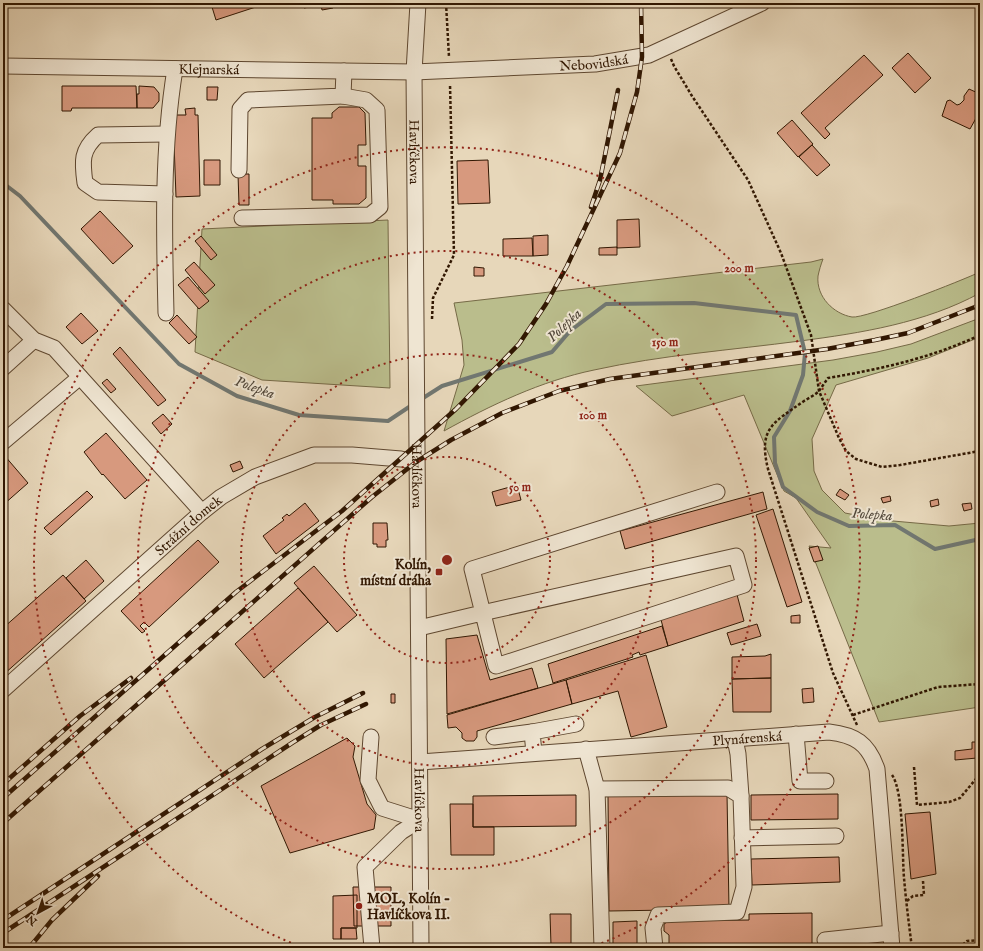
<svg xmlns="http://www.w3.org/2000/svg" width="983" height="951" font-family="'IM FELL English',serif">
  <style>
    .green { fill: #babd8c; stroke: #766a47 }
    .lines { fill: none; stroke-linecap: round; stroke-linejoin: round }
    .stream { stroke: #717771; stroke-width: 4 }
    .building { fill: #d7997e; stroke: #311702 }
    .minor-casing { stroke: #5e4730; stroke-width: 17 }
    .path { stroke: #311702; stroke-width: 2.5; stroke-dasharray: 3 2; stroke-linecap: butt }
    .minor { stroke: #efe5d2; stroke-width: 15 }
    .rail-casing { stroke: #311702; stroke-width: 4.5 }
    .rail { stroke: #efe5d2; stroke-width: 3; stroke-dasharray: 9; stroke-linecap: butt }
    .ring { fill: none; stroke: #8f2418; stroke-width: 2; stroke-dasharray: 2 4 }
    .poi-dot { fill: #8f2418; stroke: #efe5d2; stroke-width: 1.5 }
    .labels { text-anchor: middle; stroke-width: 4; stroke-linejoin: round; paint-order: stroke }
    .street-label { font-size: 14px; fill: #311702; stroke: #efe5d2 }
    .poi-label { font-size: 14px; font-weight: bold; fill: #311702; stroke: #efe5d2; text-anchor: end }
    .water-label { font-size: 15px; font-style: italic; fill: #51473a; stroke: #efe5d2 }
    .centre { fill: #8f2418; stroke: #efe5d2; stroke-width: 2 }
    .ring-label { font-size: 12px; text-anchor: middle; font-weight: bold; fill: #8f2418; stroke: #efe5d2; stroke-width: 4; stroke-linejoin: round; paint-order: stroke }
  </style>
  <rect width="100%" height="100%" fill="#e7d7ba"/>
  <filter id="stains"><feTurbulence type="fractalNoise" baseFrequency=".005" numOctaves="4"/><feColorMatrix values="0 0 0 0 .2 0 0 0 0 .09 0 0 0 0 .02 0 0 0 .5 -.17"/></filter>
  <radialGradient id="worn" r=".72"><stop offset=".6" stop-color="#630" stop-opacity="0"/><stop offset="1" stop-color="#630" stop-opacity=".3"/></radialGradient>
  <path class="green" d="M388 220 390 388 262 380 195 352 202 229Z
    M823 259C821 264 819 271 818 276 816 297 834 314 852 317 865 319 963 280 980 272V293C925 323 861 333 800 341 732 350 662 355 594 370 541 381 491 405 444 431L464 365 462 340 454 303 811 262Z
    M980 318V337L928 358 836 385 812 439 814 471 822 490 845 513 882 520 949 526 980 523V707L879 722 809 546 831 548 796 498 784 491 744 395 672 416 636 386 833 360 877 352 911 344Z"/>
  <g class="lines">
    <path class="stream" d="M3 183 20 196 179 364 237 396 299 415 388 421 412 405
      M420 400 442 386 552 352 570 331 606 304 694 303 796 315 805 353 803 375 790 411 774 437 775 463 783 487 817 512 849 526 895 525 935 549 980 539"/>
  </g>
  <path class="building" d="M222 3H268L216 20 212 7Z
    M303 3H332L333 8 322 10 321 5 304 8Z
    M855 3H933L932 5Z
    M908 53 931 78 915 93 892 68Z
    M864 55 883 75 825 128 830 134 825 139 801 113Z
    M62 86H136L137 108H72L71 111H62Z
    M139 86 154 87 159 93V101L153 108H137V94H139Z
    M207 87H218L217 100H207Z
    M969 89 980 94V111L970 129 942 116 947 101 950 100 957 105 960 104 964 100V96Z
    M339 107H359L365 113 366 145H358V166H366V198L359 204H333V200H312V118H332V113Z
    M195 108V115H198L200 196 176 197 173 115H186L185 109Z
    M792 120 813 144 798 157 777 133Z
    M812 145 830 165 817 176 799 157Z
    M204 160H220V185H204Z
    M488 160 490 203 458 204 457 161Z
    M238 174H249V205H239Z
    M100 211 133 246 113 264 81 229Z
    M639 219 640 247 617 248V220Z
    M548 235V255L533 256V236Z
    M201 236 217 255 211 260 195 241Z
    M532 238 533 256H503V239Z
    M599 248 617 247V255H599Z
    M194 262 215 285 205 294 185 270Z
    M474 267 484 268V276H474Z
    M188 277 209 301 199 309 178 285Z
    M81 313 98 331 82 344 66 327Z
    M177 315 197 337 189 344 169 323Z
    M120 347 166 400 158 406 113 354Z
    M107 379 116 389 111 393 102 383Z
    M163 414 172 424 161 434 152 423Z
    M106 433 147 480 125 499 103 474 102 475 84 452Z
    M4 455 28 483 3 505V456Z
    M240 461 243 468 233 472 230 465Z
    M517 485 521 500 496 506 492 492Z
    M840 489 849 495 845 500 836 495Z
    M87 491 93 497 51 535 44 528Z
    M763 492 767 509 625 549 620 531Z
    M890 496 891 501 883 503 881 498Z
    M938 499 939 505 931 507 930 501Z
    M305 503 319 521 276 554 263 536 284 520 282 518 287 514 289 516Z
    M971 503 972 509 964 511 962 504Z
    M773 509 802 602 787 607 756 515Z
    M373 523H387L388 540H386V547H377V544H373Z
    M198 540 219 562 149 627 144 622 140 626 145 631 142 633 121 611Z
    M818 546 823 560 814 562 809 548Z
    M86 560 104 581 84 599 66 578Z
    M314 566 357 615 337 632 294 583Z
    M63 575 86 601 3 675V628Z
    M298 588 328 622 264 678 235 644Z
    M736 591 744 621 668 646 660 616Z
    M800 615V623H791V616Z
    M757 624 761 636 731 645 727 633Z
    M662 626 668 646 640 655 639 652 632 655 633 657 553 683 548 664Z
    M477 635 490 680 532 668 538 688 447 714 446 639Z
    M771 654V678L732 679V657L765 656Z
    M646 655 667 727 631 737 618 691 572 704 566 680Z
    M771 678V712H733L732 679Z
    M566 680 572 704 477 731V737L474 741H466L462 738V733L456 727 448 728 447 715Z
    M813 688 814 702 803 703 802 689Z
    M391 694H395V703H391Z
    M347 738 355 746 353 757 367 804 376 815 374 829 290 853 261 786Z
    M972 742H976L977 758 955 760V751L972 749Z
    M727 794 729 909 609 911 608 795Z
    M838 794V819L751 820V795Z
    M576 795V826L473 827V796Z
    M450 804H473V827H494V855H451Z
    M930 812 936 874 911 879 905 814Z
    M839 857 840 882 752 885 751 859Z
    M353 887H391V926H354Z
    M357 895V928H341V939H333V896Z
    M978 912H980V937Z
    M812 913V948H669V935L664 931V924L669 921 749 920V914Z
    M550 914H571V945H551Z
    M637 921V948H613V922Z
    M341 928H356L357 939H341Z"/>
  <g class="lines">
    <defs>
      <g id="minor">
        <path id="s1" d="M418 3 414 72 421 948"/>
        <path id="s2" d="M3 66 414 72 595 64 649 55 762 3"/>
        <path d="M239 170 240 109 248 100 343 96 344 71"/>
        <path d="M165 194 98 192 85 183C82 161 81 150 98 135L167 134"/>
        <path d="M242 218 370 215 380 207 377 110 366 100 343 96"/>
        <path d="M3 309 34 340 54 348 202 512"/>
        <path d="M166 313C164 231 162 149 175 69"/>
        <path d="M3 368 34 340"/>
        <path d="M3 442 80 377"/>
        <path d="M419 628 482 613 736 556 744 585 496 666 472 569 717 492"/>
        <path id="s3" d="M3 690 202 512 221 497 255 477 314 455H352L401 459 416 462"/>
        <path d="M796 734 800 781H826"/>
        <path d="M371 737 368 780 382 808 420 820"/>
        <path d="M494 737 532 732"/>
        <path d="M735 739 738 754 741 796"/>
        <path d="M586 749 597 789 602 948"/>
        <path d="M534 753 532 732 576 724"/>
        <path id="s4" d="M420 762 829 732C855 735 868 743 877 769L892 948"/>
        <path d="M597 789 728 788 741 796 744 887 737 912 658 915 653 928 655 948"/>
        <path d="M742 838 836 836"/>
        <path d="M825 940 891 933"/>
        <path d="M372 948 365 867 401 832 420 820"/>
      </g>
    </defs>
    <use href="#minor" class="minor-casing"/>
    <path class="path" d="M446 3 449 57
      M671 59 674 66 692 96 748 180 781 253 811 335 819 391 839 438 846 451 856 459 882 467 900 465 980 451
      M432 319 433 298 454 255 450 84
      M853 715 938 687 980 684
      M857 725 833 673 768 469C758 428 773 423 804 401 809 398 815 395 819 391 822 387 825 382 828 378 881 369 931 358 980 335
      M914 767 917 805 949 802 960 798 980 774
      M892 775C904 792 902 854 904 878 906 901 909 925 912 948
      M907 901 913 896 924 895 923 881
      M959 948 967 941 980 940"/>
    <use href="#minor" class="minor"/>
    <defs>
      <path id="rail" d="M591 207 600 180 618 90
        M3 784 80 716 131 678
        M3 798 236 592 342 511 456 409 519 344 546 304 567 266 620 153 637 92 642 57 641 3
        M3 823 372 497 416 462 451 440 502 413 559 391 610 379 827 349 875 340 908 333 980 305
        M3 920 262 749 315 717 363 693
        M3 933 292 743 321 725 366 704
        M29 948 52 920 98 876"/>
    </defs>
    <use href="#rail" class="rail-casing"/>
    <use href="#rail" class="rail"/>
  </g>
  <g class="ring">
    <circle cx="447" cy="560" r="103"/>
    <circle cx="447" cy="560" r="206"/>
    <circle cx="447" cy="560" r="309"/>
    <path d="M302 947A413 413 0 1 1 592 947"/>
  </g>
  <g class="poi-dot">
    <rect x="435" y="568" width="8" height="8" rx="2"/>
    <circle cx="359" cy="906" r="4"/>
  </g>
  <g class="labels">
    <g class="street-label">
      <text dy="5" stroke="none"><textPath href="#s2" startOffset="591">Nebovidská</textPath></text>
      <text dy="5" stroke="none"><textPath href="#s2" startOffset="206">Klejnarská</textPath></text>
      <text dy="5" stroke="none"><textPath href="#s1" startOffset="149">Havlíčkova</textPath></text>
      <text dy="5" stroke="none"><textPath href="#s1" startOffset="473">Havlíčkova</textPath></text>
      <text dy="5" stroke="none"><textPath href="#s3" startOffset="248">Strážní domek</textPath></text>
      <text dy="5" stroke="none"><textPath href="#s4" startOffset="328">Plynárenská</textPath></text>
      <text dy="5" stroke="none"><textPath href="#s1" startOffset="797">Havlíčkova</textPath></text>
    </g>
    <g class="poi-label">
      <text x="431" y="569">Kolín,<tspan x="431" dy="16">místní dráha</tspan></text>
      <text x="367" y="903" text-anchor="start">MOL, Kolín -<tspan x="367" dy="16">Havlíčkova II.</tspan></text>
    </g>
    <g class="water-label">
      <text transform="translate(564 325) rotate(-43)" y="5">Polepka</text>
      <text transform="translate(255 387) rotate(20)" y="5">Polepka</text>
      <text transform="translate(872 514) rotate(4)" y="5">Polepka</text>
    </g>
  </g>
  <circle cx="447" cy="560" r="6" class="centre"/>
  <g class="ring-label">
    <text x="739" y="272">200 m</text>
    <text x="665" y="346">150 m</text>
    <text x="593" y="419">100 m</text>
    <text x="520" y="491">50 m</text>
  </g>
  <rect width="983" height="951" fill="none" stroke="#e7d7ba" stroke-width="16"/>
  <rect x="4" y="4" width="975" height="943" fill="none" stroke="#311702" stroke-width="2"/>
  <rect x="8" y="8" width="967" height="935" fill="none" stroke="#311702"/>
  <g transform="translate(38 913) rotate(220)" stroke="#efe5d2" stroke-width="3" paint-order="stroke">
  <path d="M0-3L7 15L0 10L-7 15Z" fill="#311702"/>
  <text y="-6" font-size="11" font-weight="bold" text-anchor="middle" fill="#311702">N</text>
  </g>
  <rect width="100%" height="100%" filter="url(#stains)"/>
  <rect width="100%" height="100%" fill="url(#worn)"/>
</svg>
